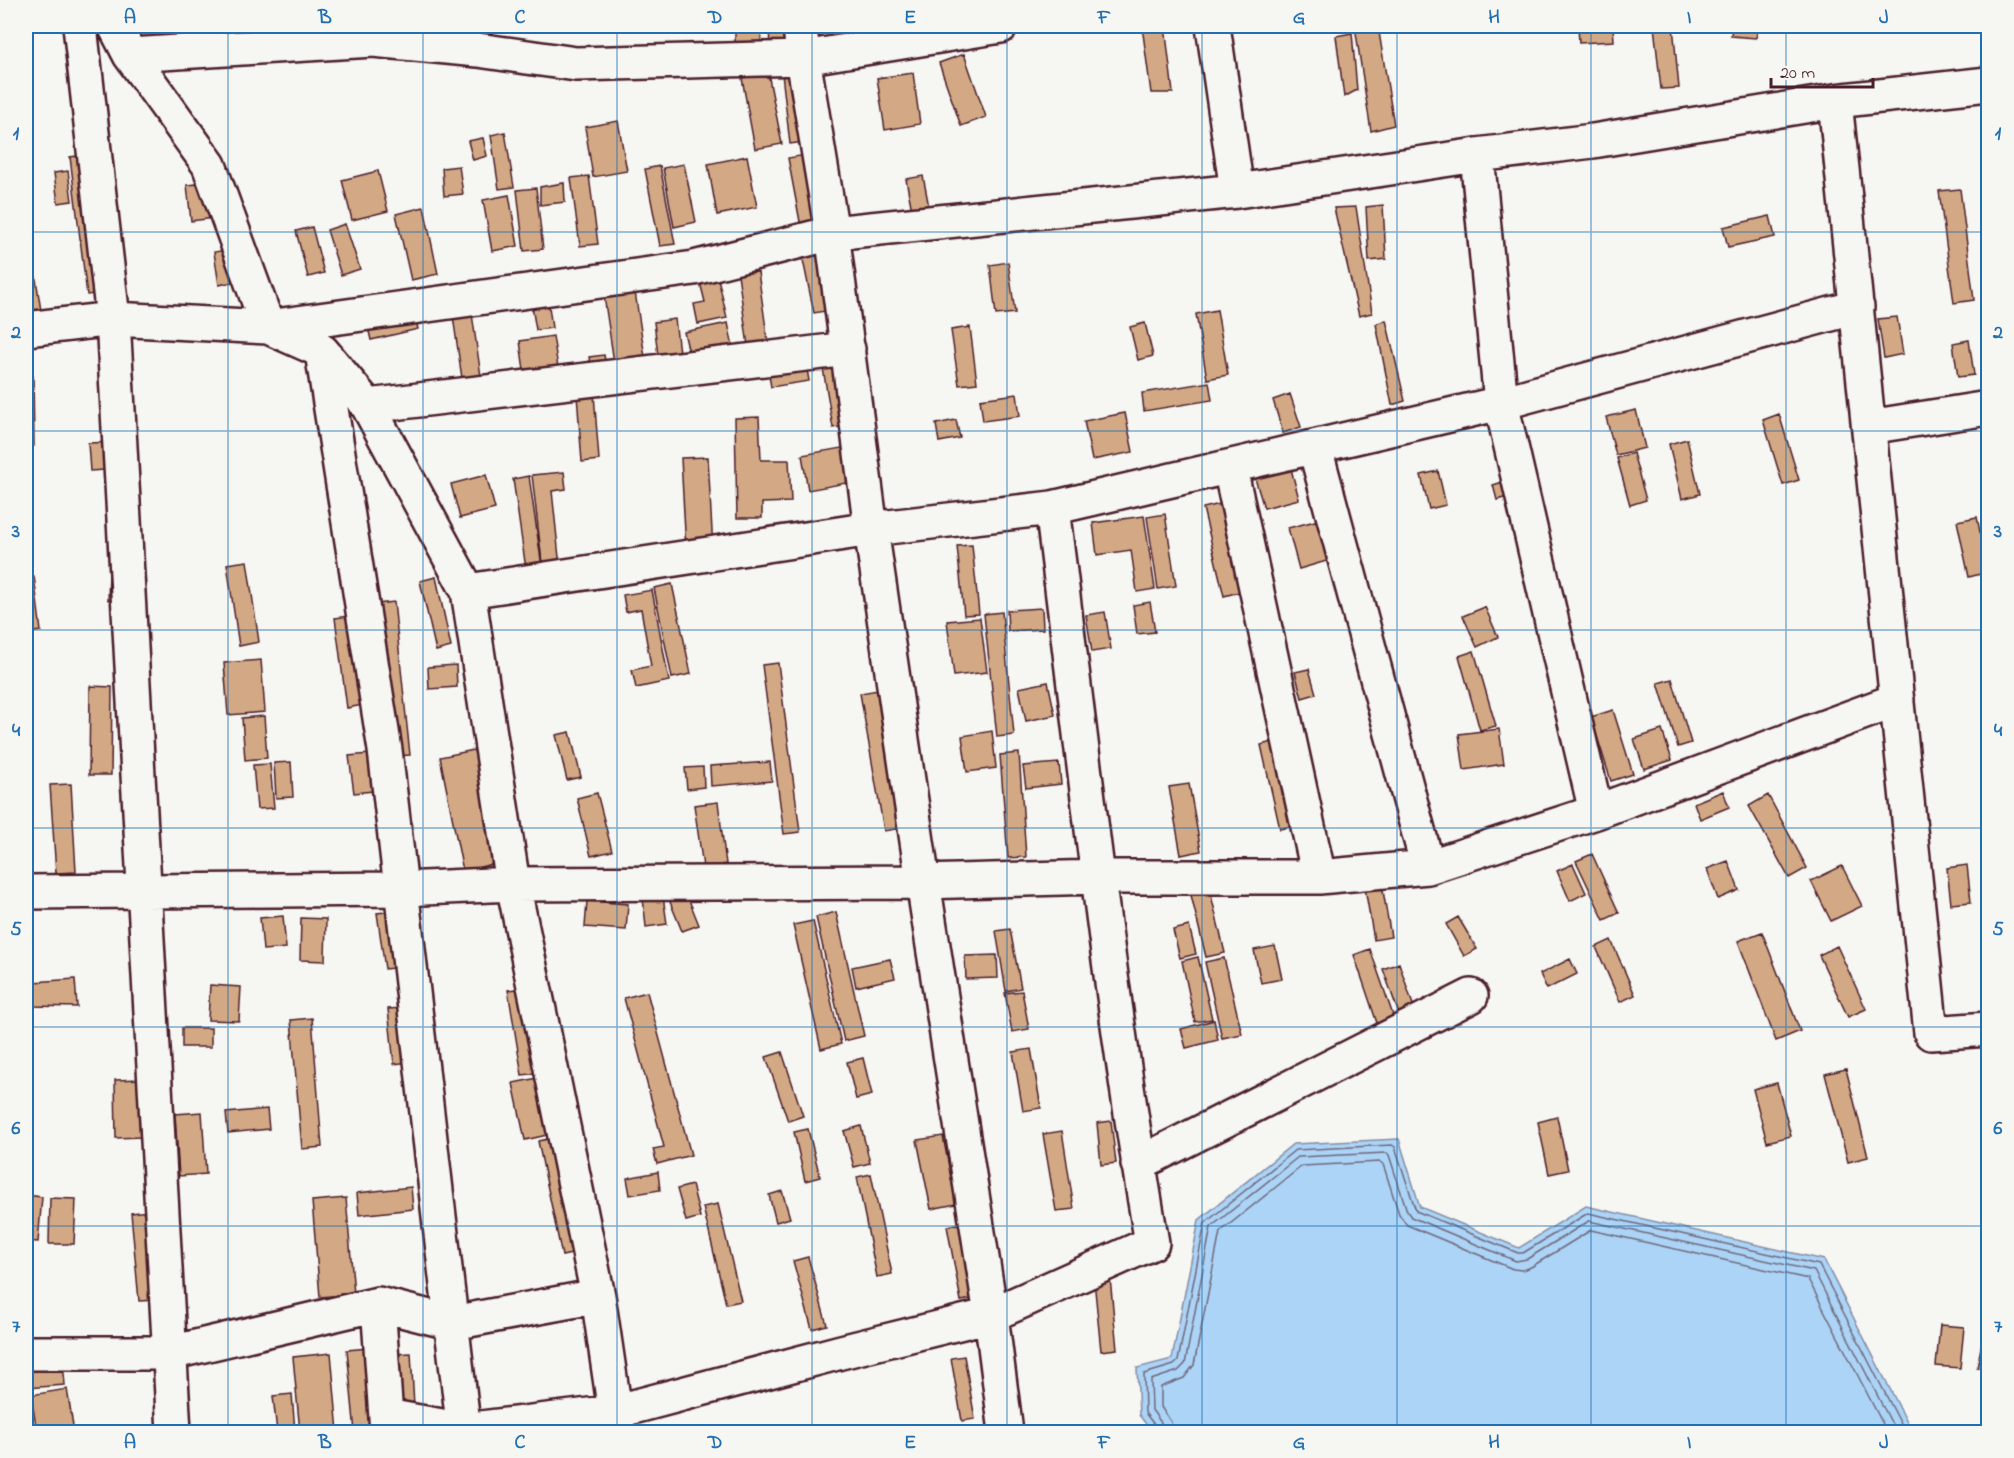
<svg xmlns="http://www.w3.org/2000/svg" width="2014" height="1458" font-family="'Indie Flower',sans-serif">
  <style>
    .water { fill: #abd4f6; stroke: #848ca5; stroke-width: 1.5 }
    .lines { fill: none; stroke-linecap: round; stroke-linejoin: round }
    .shore { stroke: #71677c; stroke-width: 1.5 }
    .building { fill: #d2a984; stroke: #4a1f2b; stroke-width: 1.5 }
    .minor-casing { stroke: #4a1f2b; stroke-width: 38 }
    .minor { stroke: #f6f6f2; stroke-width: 33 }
    .grid { fill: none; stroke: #1f6fb2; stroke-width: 1.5; stroke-opacity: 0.55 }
    .neatline { fill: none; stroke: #1f6fb2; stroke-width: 2 }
    .grid-label { font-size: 20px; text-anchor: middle; font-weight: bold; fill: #1f6fb2 }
  </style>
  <rect width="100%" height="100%" fill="#f6f6f2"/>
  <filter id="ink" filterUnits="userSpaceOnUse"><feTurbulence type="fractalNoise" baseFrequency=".0167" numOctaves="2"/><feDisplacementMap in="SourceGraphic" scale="12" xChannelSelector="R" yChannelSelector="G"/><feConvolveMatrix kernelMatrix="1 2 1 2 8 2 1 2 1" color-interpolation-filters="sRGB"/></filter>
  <g filter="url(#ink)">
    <path class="water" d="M1399 1139 1420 1207 1519 1248 1586 1206 1824 1260 1910 1428 1909 1432H1152L1139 1415 1137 1368 1172 1359 1199 1220 1293 1144Z"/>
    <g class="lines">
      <path class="shore" d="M1156 1432V1427L1145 1413 1144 1374 1174 1365 1178 1361 1205 1223 1295 1150 1392 1145 1395 1147 1416 1211 1518 1253H1523L1588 1213 1819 1265 1903 1428 1904 1432
        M1164 1432 1162 1424 1152 1410 1151 1380 1178 1371 1185 1364 1211 1227 1298 1157 1387 1153 1389 1155 1407 1211 1411 1217 1516 1261 1527 1259 1589 1221 1814 1271 1896 1432
        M1173 1432 1171 1422 1161 1407V1387L1184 1378 1194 1365 1220 1232 1302 1166 1380 1162 1383 1164 1399 1214 1407 1225 1513 1269 1522 1270 1531 1267 1591 1230 1808 1279 1887 1432"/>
    </g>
    <path class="building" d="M735 26H761V51H735Z
      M769 26H789L791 47 770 48Z
      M1142 26H1165L1173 93H1151Z
      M1355 26H1378L1394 125 1371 131Z
      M1578 26H1613L1614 41 1579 43Z
      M1654 26H1673L1679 88 1661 89Z
      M1732 26H1758L1756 38 1731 36Z
      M1352 33 1357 90 1344 97 1336 36Z
      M964 54 986 117 961 126 939 63Z
      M796 72 804 142 790 144 782 74Z
      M768 73 782 144 755 149 742 78Z
      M913 73 920 124 885 130 877 78Z
      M618 121 627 171 593 177 585 127Z
      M505 132 514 187 499 189 491 135Z
      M483 138 487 156 473 160 468 141Z
      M818 153 831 221 801 227 788 158Z
      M93 154 109 292 87 295 70 157Z
      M747 156 757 207 717 215 708 164Z
      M684 164 696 222 674 227 663 168Z
      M459 166 463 194 444 196 442 168Z
      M660 166 675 244 660 246 645 169Z
      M68 171 72 201 58 203 54 173Z
      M378 171 388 211 352 220 342 180Z
      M589 176 598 244 580 246 571 178Z
      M923 176 929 207 912 211 906 179Z
      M209 183 214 218 191 221 187 185Z
      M564 183 565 202 540 205V187Z
      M536 188 543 249 524 251 517 190Z
      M1960 189 1974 300 1954 303 1939 191Z
      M509 195 518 246 492 251 483 200Z
      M1383 205 1386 259 1369 261 1366 207Z
      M424 207 438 274 411 280 396 214Z
      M1356 207 1372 313 1359 316 1334 208Z
      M1770 216 1775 237 1728 247 1723 227Z
      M345 224 360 269 341 275 327 230Z
      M312 227 324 273 308 277 296 231Z
      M29 235 42 317 26 320V236Z
      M233 249 238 281 219 285 214 252Z
      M824 251 836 309 814 313 802 255Z
      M1008 262 1015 313 996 315 990 265Z
      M758 272 769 350 749 353 738 274Z
      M718 278 727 318 698 324 694 304 705 302 700 282Z
      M547 292 552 328 536 330 530 295Z
      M635 292 646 364 615 369 604 296Z
      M1217 310 1228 375 1207 379 1196 314Z
      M414 313 418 329 371 340 367 323Z
      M472 314 483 390 464 392 453 316Z
      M1897 317 1903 354 1884 358 1878 319Z
      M675 319 680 361 659 364 654 322Z
      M1386 320 1405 401 1392 405 1376 324Z
      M728 323 733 347 690 357 684 332Z
      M1145 323 1153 356 1138 360 1130 327Z
      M970 327 977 383 959 385 951 330Z
      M553 336 560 380 526 385 520 341Z
      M1969 340 1974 375 1958 377 1953 343Z
      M604 355 607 372 592 375 589 357Z
      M840 359 852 425 833 428 822 362Z
      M806 363 809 381 771 387 768 369Z
      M26 376H33L34 446H26Z
      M1209 382 1212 400 1144 411 1142 393Z
      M594 394 599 460 582 462 577 395Z
      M1017 394 1020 416 983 421 980 399Z
      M1290 394 1301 427 1283 433 1273 400Z
      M1636 410 1645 448 1616 455 1606 417Z
      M1125 413 1133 452 1092 460 1084 421Z
      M1779 414 1799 480 1783 485 1763 420Z
      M759 417 761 460H789L791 502 762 503V518H737L735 418Z
      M956 420 960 438 939 442 936 424Z
      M1687 439 1700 494 1682 499 1669 444Z
      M117 442 119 469 90 471 88 443Z
      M847 447 852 482 808 490 802 455Z
      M1633 453 1646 500 1630 505 1617 458Z
      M708 457 713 550 686 551 681 458Z
      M1290 465 1299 499 1264 508 1254 475Z
      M1438 471 1446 505 1429 509 1421 475Z
      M564 472 566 489 552 491 560 567 543 570 532 475Z
      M486 475 495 509 460 518 451 484Z
      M529 476 543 574 527 576 513 479Z
      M1509 480 1514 495 1497 500 1493 485Z
      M1225 503 1247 590 1224 596 1203 508Z
      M1165 514 1176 586 1158 589 1147 517Z
      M1144 516 1155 589 1137 592 1131 550 1097 555 1093 523Z
      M1977 517 1988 572 1969 577 1957 521Z
      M1319 520 1330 560 1299 569 1288 528Z
      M972 545 979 614 964 615 957 546Z
      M247 561 259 642 239 646 227 564Z
      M109 572 128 574 126 600H108Z
      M34 576 41 631 26 633V577Z
      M436 577 451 647 436 651 420 581Z
      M672 584 691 674 672 678 654 588Z
      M652 590 669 681 636 688 632 670 651 666 641 609 626 612 623 595Z
      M394 602 410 755 394 756 377 604Z
      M1150 602 1155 632 1137 634 1133 605Z
      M1485 607 1498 637 1477 647 1463 616Z
      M1042 608 1043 629 1008 631 1007 610Z
      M1002 612 1014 735 997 737 984 614Z
      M1105 612 1111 649 1092 652 1086 615Z
      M355 615 368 704 347 708 335 618Z
      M980 618 987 672 954 676 947 621Z
      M1474 651 1496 726 1480 730 1459 656Z
      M261 660 265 712 228 715 224 663Z
      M778 663 800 832 784 834 762 665Z
      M456 665 457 687 429 689 428 667Z
      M1309 669 1316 694 1302 698 1295 672Z
      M1672 679 1691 743 1678 747 1658 683Z
      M1048 682 1055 715 1026 721 1019 688Z
      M90 686 112 687 111 775H89Z
      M878 690 902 828 884 831 860 693Z
      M1613 710 1633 774 1611 781 1591 717Z
      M264 716 267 758 245 760 242 718Z
      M1499 729 1504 764 1464 770 1459 734Z
      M1662 730 1672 760 1644 769 1634 739Z
      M992 731 996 768 967 772 962 736Z
      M570 732 581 777 567 780 556 735Z
      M1276 741 1296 825 1280 829 1261 745Z
      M474 750 497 863 463 871 440 757Z
      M1019 753 1026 857 1008 858 1000 755Z
      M369 754 373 791 354 793 349 756Z
      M291 762 293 797 276 798 274 763Z
      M770 762 772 781 711 786 710 766Z
      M1059 763 1061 784 1026 788 1023 766Z
      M270 764 274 808 257 809 253 765Z
      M703 767 704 787 687 789 685 768Z
      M71 784 76 872 56 873 50 785Z
      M1189 784 1201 851 1181 855 1169 787Z
      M1723 791 1729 807 1700 819 1694 803Z
      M597 793 612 851 591 856 577 798Z
      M1768 795 1807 868 1789 878 1749 806Z
      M718 802 726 864 703 867 694 805Z
      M1592 854 1619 913 1604 920 1576 861Z
      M1728 861 1739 890 1718 899 1707 869Z
      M1573 864 1586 893 1570 901 1557 871Z
      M1967 865 1971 902 1951 904 1947 868Z
      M1842 866 1862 906 1831 921 1811 881Z
      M1382 885 1391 937 1374 940 1365 888Z
      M1210 891 1225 953 1206 957 1191 895Z
      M687 895 699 925 682 931 670 902Z
      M663 896 667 924 646 927 643 898Z
      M587 901 628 904 626 930 585 927Z
      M394 911 401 967 385 969 377 913Z
      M836 912 864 1036 844 1041 816 917Z
      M283 916 286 948 263 950 260 918Z
      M1458 917 1477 949 1464 956 1446 924Z
      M301 918 326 919 325 961 300 960Z
      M813 921 841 1044 821 1049 793 925Z
      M1189 926 1196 954 1180 958 1173 930Z
      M1010 929 1021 988 1006 991 996 931Z
      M1762 932 1800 1031 1776 1041 1738 941Z
      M1611 940 1635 995 1620 1002 1596 947Z
      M1275 946 1282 979 1261 983 1254 950Z
      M1837 946 1866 1009 1848 1017 1819 955Z
      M1370 949 1395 1021 1378 1026 1354 955Z
      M997 955 998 978 966 979 965 956Z
      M1198 957 1212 1019 1195 1022 1182 961Z
      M1224 958 1242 1034 1222 1038 1205 962Z
      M890 959 895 978 856 987 852 967Z
      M1570 959 1577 974 1547 989 1540 974Z
      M1399 963 1415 1011 1400 1017 1383 969Z
      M75 979 77 1007 32 1006 33 982Z
      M210 985 241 987 239 1021 208 1020Z
      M526 988 540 1073 522 1075 508 990Z
      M1022 991 1029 1029 1012 1032 1005 993Z
      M647 992 691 1155 657 1164 653 1149 664 1147 624 998Z
      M403 1008 409 1062 394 1064 388 1009Z
      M312 1018 322 1147 302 1149 291 1020Z
      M1214 1020 1218 1040 1186 1048 1181 1029Z
      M182 1028H211V1047H182Z
      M1031 1049 1041 1108 1023 1111 1013 1052Z
      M782 1052 803 1116 788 1121 766 1057Z
      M863 1058 872 1095 856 1099 847 1062Z
      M1846 1069 1868 1157 1848 1162 1825 1074Z
      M543 1077 556 1133 525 1140 513 1083Z
      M141 1079V1137L116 1138 115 1080Z
      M1777 1083 1791 1136 1767 1142 1753 1089Z
      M267 1109 269 1129 228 1133 226 1113Z
      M202 1112 206 1174 179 1176 175 1114Z
      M1557 1117 1568 1170 1549 1174 1538 1122Z
      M1111 1121 1116 1163 1101 1165 1097 1123Z
      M861 1126 870 1163 854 1167 844 1131Z
      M808 1129 820 1177 805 1181 794 1132Z
      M1062 1131 1074 1209 1056 1211 1043 1134Z
      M943 1136 956 1204 931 1209 917 1140Z
      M559 1137 581 1252 562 1256 538 1141Z
      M658 1172 660 1190 630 1195 627 1178Z
      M871 1174 892 1274 877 1277 857 1177Z
      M692 1185 700 1217 686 1221 677 1189Z
      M411 1187 413 1209 359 1215 357 1193Z
      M782 1191 790 1218 776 1222 769 1195Z
      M26 1195 42 1197 38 1242 26 1241Z
      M50 1198 76 1199 74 1244H49Z
      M346 1198 354 1294 320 1297 312 1201Z
      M718 1204 741 1301 726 1304 703 1207Z
      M149 1211 156 1300 139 1301 131 1213Z
      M963 1223 977 1298 961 1301 947 1226Z
      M808 1257 827 1325 812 1329 793 1261Z
      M1110 1278 1117 1349 1101 1351 1094 1280Z
      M1940 1325 1964 1327 1960 1368 1936 1366Z
      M1984 1332 1988 1333V1370L1977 1368Z
      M368 1348 375 1432H355L347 1350Z
      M331 1353 338 1432H300L293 1357Z
      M411 1353 415 1424H398L394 1354Z
      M964 1356 975 1419 962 1421 951 1358Z
      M63 1363 65 1385 26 1388V1365Z
      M67 1389 74 1432H37L31 1395Z
      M292 1394 295 1432H277L273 1396Z
      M745 1426 746 1432H720V1430Z"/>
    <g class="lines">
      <defs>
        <path id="minor" d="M80 26 113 319 174 1432
          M115 26 130 55 209 165 268 327 322 351 368 406 468 591 513 884 598 1296 618 1432
          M800 26 803 58 832 233 871 529 923 882 991 1315 1006 1432
          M1213 26 1237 191
          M130 55 373 40 478 50 576 64 803 58 1001 26
          M1835 101 1931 1033 1988 1029
          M1477 155 1501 403 1596 812
          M26 329 113 319 268 327 694 268 832 233 1237 191 1477 155 1593 141 1835 101 1988 84
          M322 352 385 750 464 1432
          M368 406 848 349
          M1869 427 1988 408
          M1315 448 1428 867
          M1230 468 1319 877
          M468 591 871 529 1052 508 1501 403 1857 307
          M26 892 401 889 513 884 923 882 1099 877H1319L1428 867 1596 812 1897 700
          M1138 1164 1471 996
          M378 1304 387 1432
          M26 1353H170L378 1304 453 1323 598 1296
          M386 1416 464 1430 614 1412 841 1352 991 1315 1152 1243C1110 1000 1083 753 1052 508"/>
      </defs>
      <use href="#minor" class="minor-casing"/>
      <use href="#minor" class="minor"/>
    </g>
  </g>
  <path class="grid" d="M228 26V1432M423 26V1432M617 26V1432M812 26V1432M1007 26V1432M1202 26V1432M1397 26V1432M1591 26V1432M1786 26V1432M26 232H1988M26 431H1988M26 630H1988M26 828H1988M26 1027H1988M26 1226H1988"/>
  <rect width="2014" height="1458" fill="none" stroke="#f6f6f2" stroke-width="66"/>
  <path d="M1771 78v9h102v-9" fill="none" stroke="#4a1f2b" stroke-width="3"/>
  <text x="1780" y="78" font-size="18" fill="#4a1f2b" stroke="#f6f6f2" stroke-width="4.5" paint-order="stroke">20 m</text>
  <rect x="33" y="33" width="1948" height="1392" class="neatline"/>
  <g class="grid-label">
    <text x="130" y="23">A</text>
    <text x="325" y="23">B</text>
    <text x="520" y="23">C</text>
    <text x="715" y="23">D</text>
    <text x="910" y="23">E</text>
    <text x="1104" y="23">F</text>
    <text x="1299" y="23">G</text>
    <text x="1494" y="23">H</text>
    <text x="1689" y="23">I</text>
    <text x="1884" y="23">J</text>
    <text x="16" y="139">1</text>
    <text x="1998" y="139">1</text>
    <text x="16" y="338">2</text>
    <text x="1998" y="338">2</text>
    <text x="16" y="537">3</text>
    <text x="1998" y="537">3</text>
    <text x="16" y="736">4</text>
    <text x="1998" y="736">4</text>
    <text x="16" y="935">5</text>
    <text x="1998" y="935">5</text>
    <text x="16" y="1134">6</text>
    <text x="1998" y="1134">6</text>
    <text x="16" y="1332">7</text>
    <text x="1998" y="1332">7</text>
    <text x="130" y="1448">A</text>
    <text x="325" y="1448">B</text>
    <text x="520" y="1448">C</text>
    <text x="715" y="1448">D</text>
    <text x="910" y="1448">E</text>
    <text x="1104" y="1448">F</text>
    <text x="1299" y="1448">G</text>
    <text x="1494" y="1448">H</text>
    <text x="1689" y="1448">I</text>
    <text x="1884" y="1448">J</text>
  </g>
</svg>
